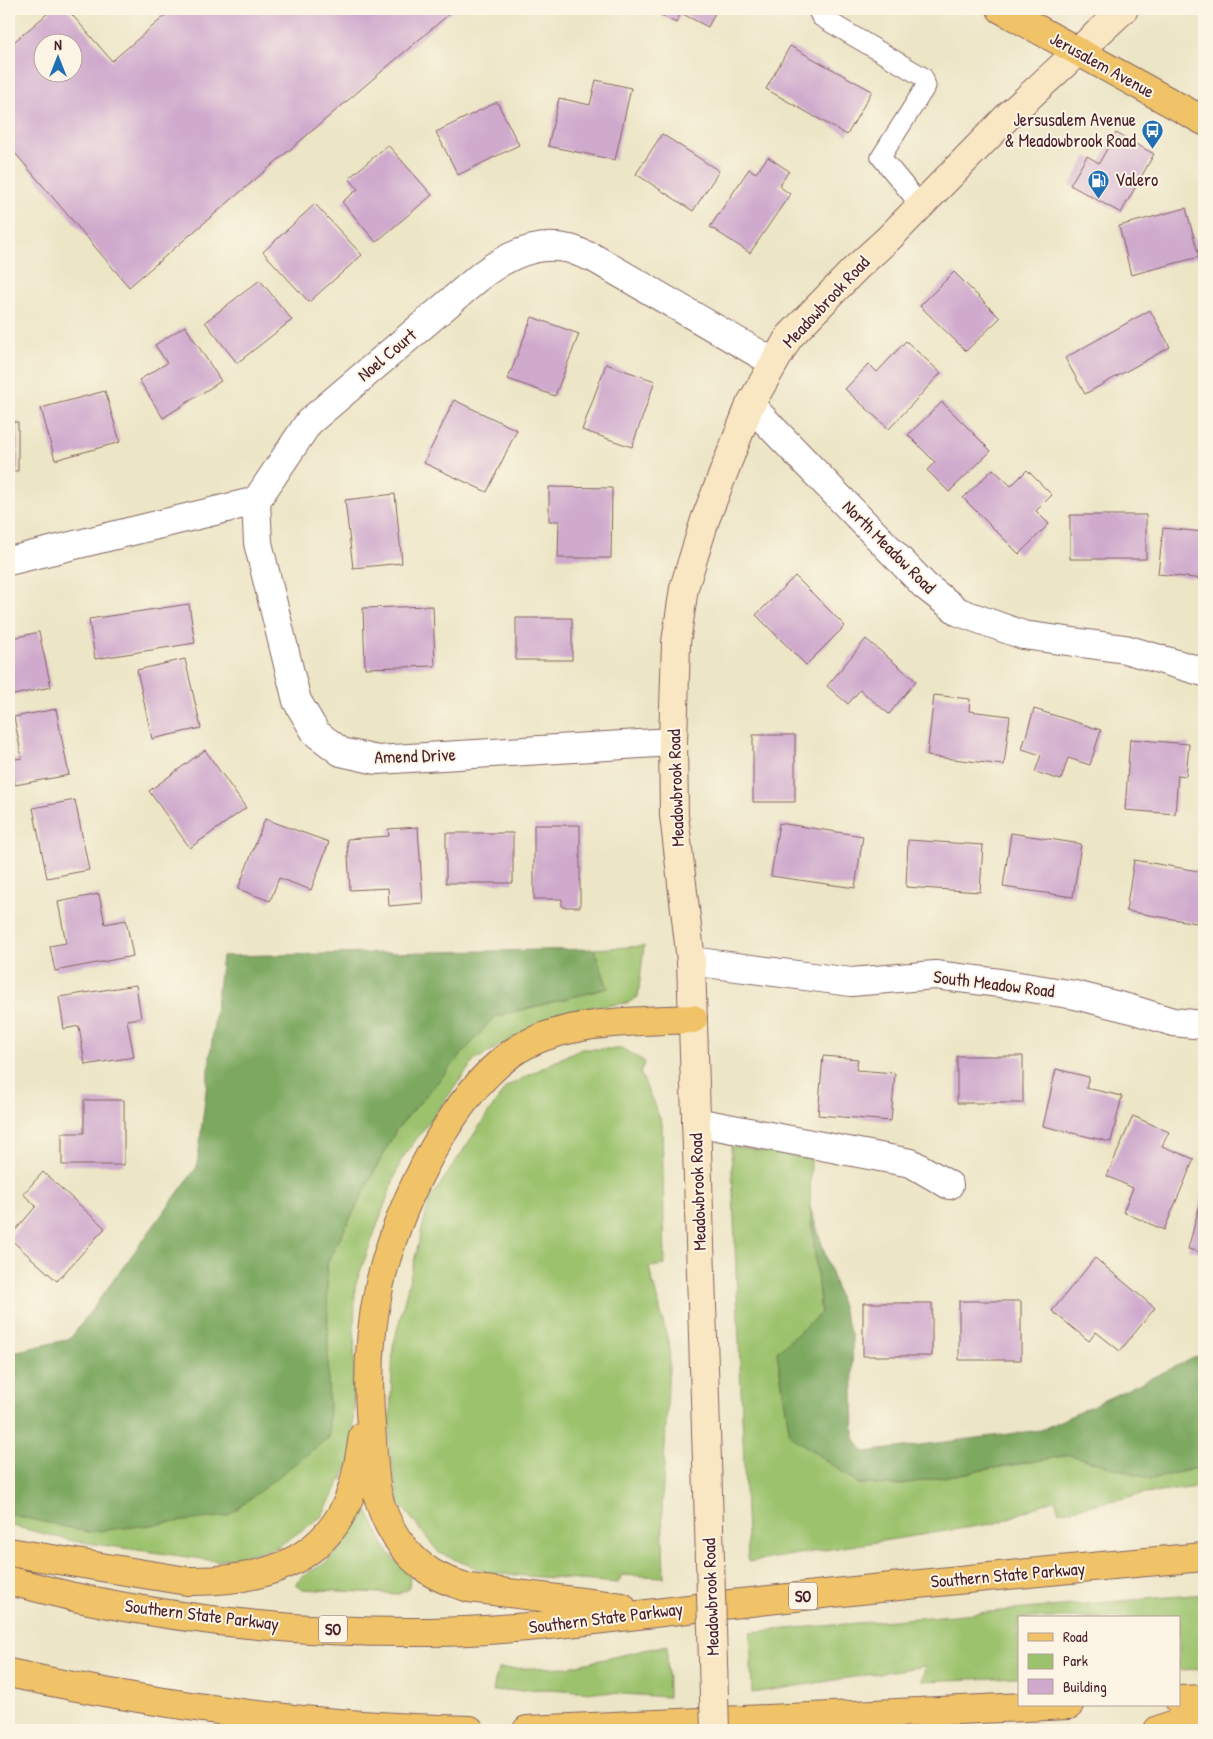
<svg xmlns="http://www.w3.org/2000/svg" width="1213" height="1739" font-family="'Patrick Hand',sans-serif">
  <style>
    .green { fill: #9cc26d; stroke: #73704c }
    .forest { fill: #7da860; stroke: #646446 }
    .building { fill: #cfaacd; fill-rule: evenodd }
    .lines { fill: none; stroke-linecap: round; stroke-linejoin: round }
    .lane-casing { stroke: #836461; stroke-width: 21 }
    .street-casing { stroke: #836461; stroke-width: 30 }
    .secondary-casing { stroke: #836461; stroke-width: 30 }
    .primary-casing { stroke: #836461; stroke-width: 30 }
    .highway-casing { stroke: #836461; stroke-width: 30 }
    .lane { stroke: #fff; stroke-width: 19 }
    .street { stroke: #fff; stroke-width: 28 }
    .secondary { stroke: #f9e7c3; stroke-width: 28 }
    .primary { stroke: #f0c369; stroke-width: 28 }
    .highway { stroke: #f0c369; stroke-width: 28 }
    .secondary-bridge-casing { stroke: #836461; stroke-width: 30; stroke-linecap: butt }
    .secondary-bridge { stroke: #f9e7c3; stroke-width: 28 }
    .labels { text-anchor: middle; stroke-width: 4; stroke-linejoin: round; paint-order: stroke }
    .shield { fill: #fcf5e5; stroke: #7f5f63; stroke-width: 1 }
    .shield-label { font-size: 16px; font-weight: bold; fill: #4a1f2b }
    .street-label { font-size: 18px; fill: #4a1f2b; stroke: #fcf5e5 }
    .poi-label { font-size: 18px; fill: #4a1f2b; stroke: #fcf5e5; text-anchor: end }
  </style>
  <rect width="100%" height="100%" fill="#fcf5e5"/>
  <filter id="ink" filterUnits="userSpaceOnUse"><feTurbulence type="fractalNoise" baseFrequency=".02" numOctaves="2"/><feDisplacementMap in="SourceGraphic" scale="10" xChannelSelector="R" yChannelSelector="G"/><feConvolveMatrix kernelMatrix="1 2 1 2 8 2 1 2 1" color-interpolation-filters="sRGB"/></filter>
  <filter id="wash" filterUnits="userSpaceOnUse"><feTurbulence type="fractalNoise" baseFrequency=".0096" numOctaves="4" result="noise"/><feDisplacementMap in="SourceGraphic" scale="20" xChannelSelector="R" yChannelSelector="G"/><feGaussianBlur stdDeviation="1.12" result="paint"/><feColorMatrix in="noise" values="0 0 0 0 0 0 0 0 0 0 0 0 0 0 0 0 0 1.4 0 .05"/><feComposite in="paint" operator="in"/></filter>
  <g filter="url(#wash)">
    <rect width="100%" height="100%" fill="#ece5c6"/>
    <path class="green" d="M644 946 638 997 627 1003 558 1012 474 1061 401 1160 355 1286 353 1458 321 1517 276 1548 217 1561 73 1541 9 1525V1514L89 1532 329 1438 327 1263 396 1130 494 1017 608 988 594 949Z
      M579 1049H624L645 1062 640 1072 662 1123 665 1265 649 1267 670 1349 662 1503 664 1577 622 1575 618 1583 488 1573 439 1553 399 1503 389 1447 393 1347 429 1201 506 1087Z
      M731 1146 811 1159 810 1207 821 1313 777 1352 790 1435 859 1484 897 1485 1070 1455 1152 1479 1204 1466V1486L1138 1495 1059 1512 1055 1499 997 1523 748 1562Z
      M367 1510 386 1549 410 1577 409 1589 399 1594 302 1589 296 1585C307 1569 313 1572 326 1562 343 1548 355 1527 367 1510Z
      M1204 1594V1669L1179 1670V1618H1019V1677L922 1681 925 1666 752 1693 750 1632Z
      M667 1645 668 1697 548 1689 493 1691 498 1669 569 1667Z"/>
    <path class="forest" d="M594 949 608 988 494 1017 396 1130 327 1263 329 1437 228 1516 89 1532 9 1514V1353L70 1339 197 1167 222 956Z
      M810 1207 852 1338 854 1438 865 1452 1041 1430 1204 1353V1466L1152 1479 1070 1455 897 1485 859 1484 790 1435 777 1352 821 1313Z"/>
    <g id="blocks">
      <path class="building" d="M53 9H67L112 61 173 9H455L129 287 9 146V46ZM42 42H72V72H42Z
        M649 9H717L708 27 681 13 676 23Z
        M790 46 872 91 847 135 766 89Z
        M596 80 631 88 615 160 548 146 559 98 590 105Z
        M497 102 519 145 458 175 436 132Z
        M1116 133 1154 154 1121 213 1070 185 1087 156 1099 163Z
        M662 134 719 171 693 211 636 174Z
        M388 145 432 195 376 242 342 202 358 189 349 178Z
        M768 157 789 171 779 186 790 194 750 253 710 227 749 169 756 173Z
        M315 204 362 255 309 302 263 252Z
        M1186 208 1199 257 1131 275 1119 226Z
        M954 272 1000 318 966 351 920 306Z
        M260 280 292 320 237 363 205 322Z
        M1150 310 1170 347 1085 394 1065 358Z
        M532 317 579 334 555 396 508 379Z
        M185 326 221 381 163 418 139 380 167 363 155 345Z
        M906 341 941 373 889 429 845 389 869 364 877 372Z
        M606 364 655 381 632 447 582 430Z
        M105 391 120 442 55 460 41 408Z
        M454 400 517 430 487 492 424 463Z
        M942 402 991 451 949 492 927 470 935 462 908 435Z
        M9 422H18V471H9Z
        M993 469 1011 486 1027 470 1052 495 1036 511 1049 524 1019 554 963 498Z
        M549 487 612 488 611 558H558L559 521H549Z
        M395 494 402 563 353 568 345 500Z
        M1070 515H1146V559H1070Z
        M1163 528 1204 532V579L1158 574Z
        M795 576 845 626 806 665 756 615Z
        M189 604 195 643 95 659 89 619Z
        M433 606 435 666 365 668 363 608Z
        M516 618H572V660H516Z
        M39 632 51 687 9 696V639Z
        M866 639 916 681 889 714 860 690 848 704 827 686Z
        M185 659 201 728 152 739 137 670Z
        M934 695 970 699 969 711 1010 716 1004 765 927 756Z
        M56 709 69 775 15 785 9 760 22 758 14 717Z
        M1034 709 1101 730 1090 765 1068 758 1061 780 1035 772 1041 755 1022 749Z
        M753 735H795V802H753Z
        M1130 739 1189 744 1186 776 1178 775 1175 814 1125 810Z
        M205 750 246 808 190 848 149 791Z
        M75 800 89 870 47 878 33 808Z
        M265 819 329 842 311 890 279 878 270 901 238 889Z
        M779 823 863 836 855 888 771 876Z
        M534 825H580V907H562V899H534Z
        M418 827 423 903 389 906 388 888 350 890 347 839 389 836 388 829Z
        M446 833H513V883H446Z
        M1011 833 1081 844 1073 897 1003 887Z
        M908 840 983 845 980 892 906 887Z
        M1134 860 1204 872V909L1202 924 1126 911Z
        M99 894 105 924 126 920 133 956 55 971 50 946 66 943 58 902Z
        M136 985 141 1018 127 1020 134 1057 85 1065 79 1026 64 1029 59 997Z
        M823 1056 858 1059 856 1070 895 1073 891 1121 818 1115Z
        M957 1056H1023V1103H957Z
        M1056 1069 1089 1077 1086 1088 1122 1096 1111 1142 1043 1126Z
        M84 1100H124V1165H62V1133H84Z
        M1133 1116 1169 1132 1162 1146 1194 1159 1164 1230 1123 1212 1133 1188 1107 1176Z
        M43 1172 105 1228 57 1281 9 1238 36 1206 23 1194Z
        M1204 1189V1253L1188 1249Z
        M1095 1258 1155 1308 1120 1351 1096 1332 1089 1341 1052 1311Z
        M959 1301H1021V1360H959Z
        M863 1303H932V1356H863Z"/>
    </g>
  </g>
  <g filter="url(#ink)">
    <use href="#blocks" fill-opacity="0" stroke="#836461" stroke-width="1"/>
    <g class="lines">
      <defs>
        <path id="lane" d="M817 9 821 17 923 77 926 86 881 157 921 206"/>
        <path id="street" d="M750 405 925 586 959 612 1023 635 1125 649 1204 672
          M256 501 258 543 297 701 316 733 341 752 377 760 673 742
          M9 561 256 501 309 422 483 274C507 256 538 241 570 249 577 251 584 255 592 257L773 362
          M691 961 851 982 935 975 1000 983 1075 995 1131 1009 1173 1022 1204 1025
          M696 1122 911 1163 949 1185"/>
        <path id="secondary" d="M708 1493 691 961 674 815 673 742 676 642 684 588 705 520 750 405 789 337 855 269 889 238 1009 115 1124 9"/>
        <path id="primary" d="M1001 9 1204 121"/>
        <path id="highway" d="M9 1552 187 1581C251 1582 318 1568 347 1503 356 1482 359 1459 363 1436
          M9 1581C32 1586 56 1593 79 1598 192 1622 313 1633 428 1632 533 1631 636 1614 741 1603 895 1586 1050 1570 1204 1557
          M622 1607 469 1588C457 1584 443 1580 432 1573 403 1555 384 1524 377 1491 374 1474 373 1456 372 1438 361 1329 381 1242 435 1146 455 1111 479 1077 512 1053 560 1019 636 1022 693 1019
          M9 1673C161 1706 314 1727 470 1730
          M1179 1700 1204 1699
          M527 1730 1069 1705
          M1158 1730 1204 1713"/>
      </defs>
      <use href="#lane" class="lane-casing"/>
      <use href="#street" class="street-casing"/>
      <use href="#secondary" class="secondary-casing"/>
      <use href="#primary" class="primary-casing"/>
      <use href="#highway" class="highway-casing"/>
      <use href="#lane" class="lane"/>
      <use href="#street" class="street"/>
      <use href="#secondary" class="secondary"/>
      <use href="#primary" class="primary"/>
      <use href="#highway" class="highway"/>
      <defs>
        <path id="secondary-bridge" d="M708 1493 715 1730"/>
      </defs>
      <use href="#secondary-bridge" class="secondary-bridge-casing"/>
      <use href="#secondary-bridge" class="secondary-bridge"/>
    </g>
  </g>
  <defs>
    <symbol id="bus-pin" viewBox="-11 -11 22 30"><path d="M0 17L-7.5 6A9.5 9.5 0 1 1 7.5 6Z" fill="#1f6fb2" stroke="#fcf5e5"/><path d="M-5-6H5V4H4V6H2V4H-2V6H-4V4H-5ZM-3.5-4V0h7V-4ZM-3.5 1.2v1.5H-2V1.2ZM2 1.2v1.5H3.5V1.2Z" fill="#fff"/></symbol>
    <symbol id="fuel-pin" viewBox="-11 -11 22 30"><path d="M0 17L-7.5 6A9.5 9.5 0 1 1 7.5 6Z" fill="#1f6fb2" stroke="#fcf5e5"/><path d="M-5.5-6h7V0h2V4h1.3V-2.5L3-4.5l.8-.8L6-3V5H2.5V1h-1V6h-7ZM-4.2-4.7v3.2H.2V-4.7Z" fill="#fff"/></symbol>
  </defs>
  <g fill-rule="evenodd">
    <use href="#bus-pin" x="1140" y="118" width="25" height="34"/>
    <use href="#fuel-pin" x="1086" y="168" width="25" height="34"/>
  </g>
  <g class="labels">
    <g class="shield">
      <rect x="789" y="1582.5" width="28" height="27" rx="4"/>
      <rect x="319" y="1615.5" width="28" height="27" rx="4"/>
    </g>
    <g class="shield-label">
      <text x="803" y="1602">SO</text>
      <text x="333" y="1635">SO</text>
    </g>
    <g class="street-label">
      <text transform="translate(1102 65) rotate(29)" y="6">Jerusalem Avenue</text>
      <text transform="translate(826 302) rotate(-47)" y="6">Meadowbrook Road</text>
      <text transform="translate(387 355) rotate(-40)" y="6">Noel Court</text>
      <text transform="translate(889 547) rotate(45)" y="6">North Meadow Road</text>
      <text transform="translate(415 756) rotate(-2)" y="6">Amend Drive</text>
      <text transform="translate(676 788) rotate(-92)" y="6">Meadowbrook Road</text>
      <text transform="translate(994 984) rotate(7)" y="6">South Meadow Road</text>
      <text transform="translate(698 1192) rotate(-92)" y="6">Meadowbrook Road</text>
      <text transform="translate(1008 1575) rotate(-5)" y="6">Southern State Parkway</text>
      <text transform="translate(711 1597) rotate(-92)" y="6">Meadowbrook Road</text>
      <text transform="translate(202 1615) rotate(7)" y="6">Southern State Parkway</text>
      <text transform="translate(606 1618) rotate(-7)" y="6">Southern State Parkway</text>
    </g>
    <g class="poi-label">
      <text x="1136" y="126">Jersusalem Avenue<tspan x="1136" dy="21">&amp; Meadowbrook Road</tspan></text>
      <text x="1115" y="186" text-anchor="start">Valero</text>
    </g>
  </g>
  <rect width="1213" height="1739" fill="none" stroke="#fcf5e5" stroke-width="30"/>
  <rect x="1018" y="1616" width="162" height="90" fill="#fcf5e5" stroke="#b59f9b"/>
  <rect x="1028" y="1633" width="25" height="8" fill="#f0c369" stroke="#b59f9b"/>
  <text x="1063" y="1642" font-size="15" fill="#4a1f2b">Road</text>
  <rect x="1028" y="1654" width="25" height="15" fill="#9cc26d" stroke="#b59f9b"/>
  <text x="1063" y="1666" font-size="15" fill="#4a1f2b">Park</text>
  <rect x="1028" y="1679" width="25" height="15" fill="#cfaacd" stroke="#b59f9b"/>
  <text x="1063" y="1692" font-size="15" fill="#4a1f2b">Building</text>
  <g transform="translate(58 58)"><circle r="24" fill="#fcf5e5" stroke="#b59f9b"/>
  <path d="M0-4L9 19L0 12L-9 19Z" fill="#1f6fb2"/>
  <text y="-8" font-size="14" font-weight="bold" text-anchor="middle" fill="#4a1f2b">N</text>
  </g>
</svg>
